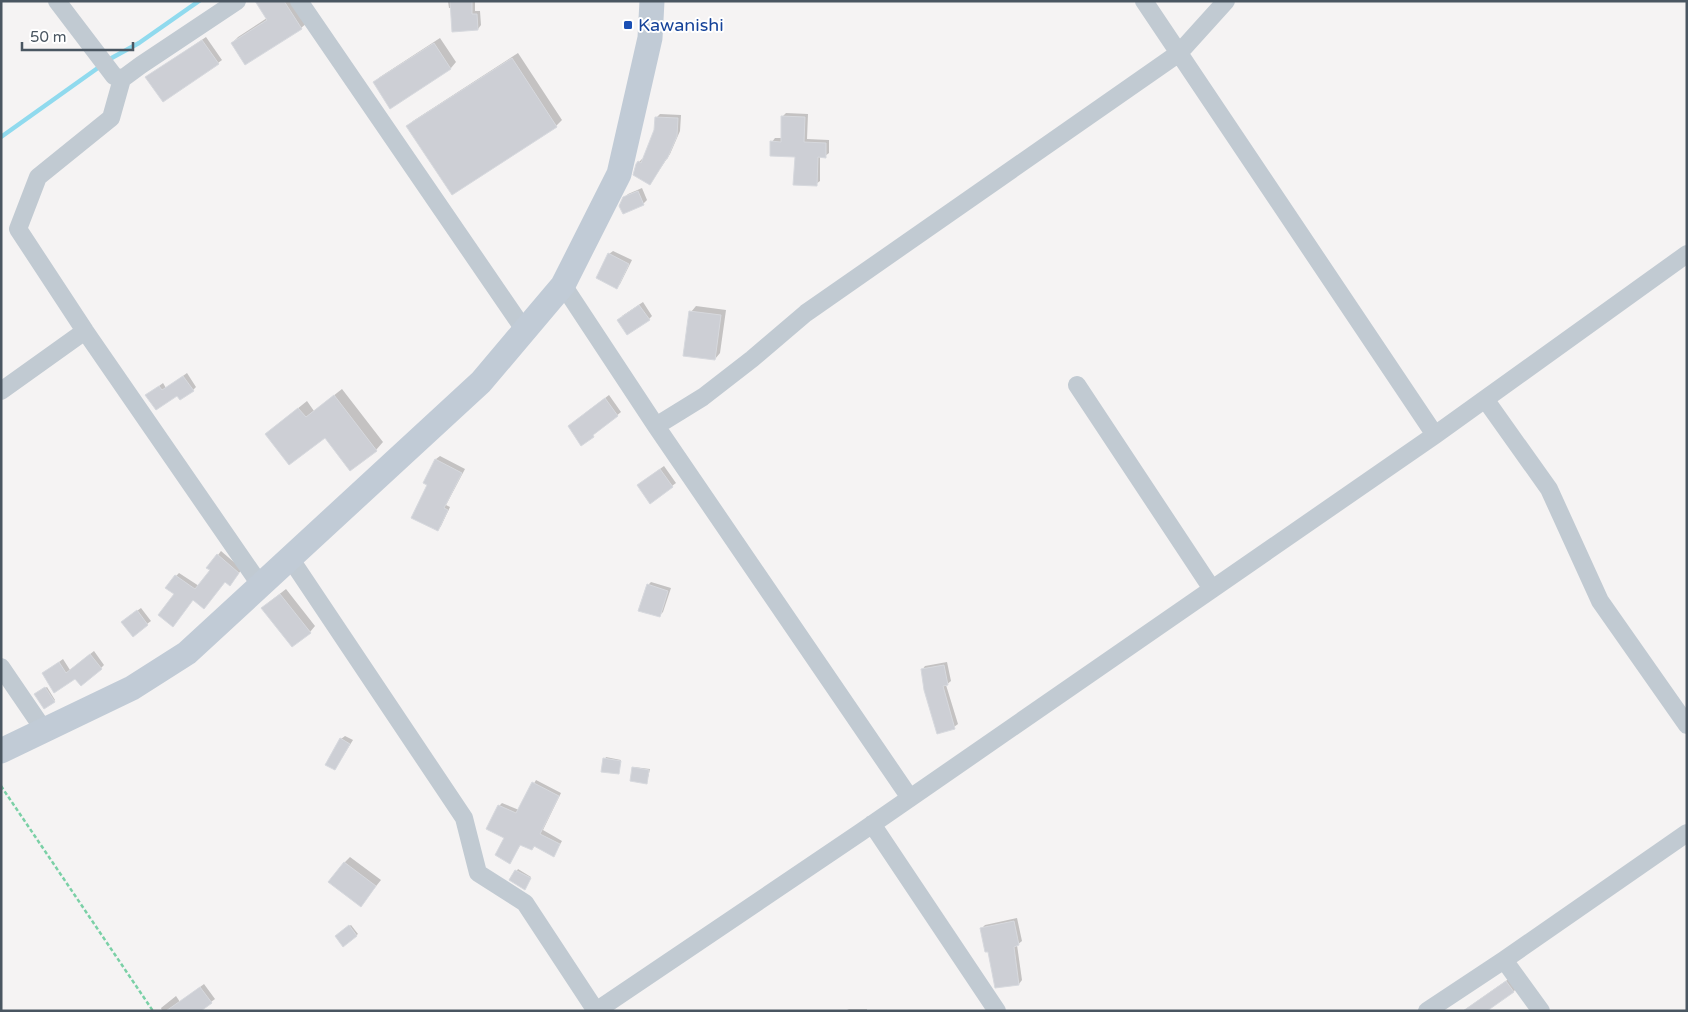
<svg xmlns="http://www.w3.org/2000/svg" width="1688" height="1012" font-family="'Varela Round',sans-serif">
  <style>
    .shadow { fill: #0003 }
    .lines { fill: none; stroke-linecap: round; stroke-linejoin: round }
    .stream { stroke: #90daee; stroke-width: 4.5 }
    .building { fill: #cdcfd5; stroke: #d7d9de }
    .path { stroke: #7ad0a6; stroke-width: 2.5; stroke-dasharray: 4 2.5; stroke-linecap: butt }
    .street { stroke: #c1cad2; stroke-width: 18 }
    .secondary { stroke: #c1cbd6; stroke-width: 25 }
    .transit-dot { fill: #1a4fb4; stroke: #fff; stroke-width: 2 }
    .labels { text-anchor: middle; stroke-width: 4; stroke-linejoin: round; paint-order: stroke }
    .transit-label { font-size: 18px; fill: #164399; stroke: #fff; text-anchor: start }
  </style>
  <rect width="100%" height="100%" fill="#f5f3f3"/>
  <path class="shadow" d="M263 1H293L307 23 301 28 232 43 238 37 267 18Z
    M448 1H475V11H480L481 25 478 29 452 8H449Z
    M206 37 222 60 218 63 147 77Z
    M440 38 456 62 451 68 391 107 375 82 380 77Z
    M518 53 562 120 556 126 452 194 408 126 413 121Z
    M786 113 808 114 807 139 829 140V153L825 156H820V181L816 184 796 155 772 142 775 138H782V117Z
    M660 114 681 115 680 131 670 154 650 184 639 162 642 159H644L656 130V118Z
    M642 188 647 200 643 204 624 198 628 194Z
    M613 251 632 260 620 284 617 287 609 254Z
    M643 302 652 316 649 319 622 316Z
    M696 306 726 310 720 353 715 359 691 312Z
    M187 373 196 387 193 390 178 394 147 395 163 383 166 388Z
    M342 389 383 442 376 450 325 436 266 434 307 401 314 411Z
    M609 395 621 412 582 444 584 414Z
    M440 456 465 469 446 505 450 507 441 526 438 530 429 484 424 482 436 459Z
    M664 466 676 483 672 486 642 482Z
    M221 551 242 569 233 581H225L194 599 176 594V576L179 573 199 586 212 570 218 555Z
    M651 582 671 588 663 612 659 616 648 585Z
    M286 589 315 626 310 632 268 603Z
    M141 608 151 621 147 624 127 618Z
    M94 651 104 665 101 668 75 677 44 673 63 659 70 670Z
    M947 662 951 681 946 685 958 724 954 727 922 670 925 666Z
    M47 687 55 700 54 701 37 693Z
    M345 736 353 740 335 769 341 739Z
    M606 757 621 760 618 773 605 759Z
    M634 767 650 769 647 782 633 768Z
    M536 780 561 793 543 830 562 841 554 855 536 845 532 849 521 844 510 862 499 806 502 803 519 810Z
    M350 857 381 880 361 905 344 863Z
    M518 869 531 877 526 887 511 880Z
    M1017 918 1022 941 1017 945 1022 980 1019 984 982 928 985 925Z
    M351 925 358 934 343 945 338 934Z
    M1510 978 1517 988 1514 991 1485 1011H1463Z
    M204 984 215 999 211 1002 186 1011H162L161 1008 176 996 180 1002Z
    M849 1009H867V1011H845Z"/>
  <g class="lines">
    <path class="stream" d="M108 60 139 43 199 1
      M1 137 102 65"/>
  </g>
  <path class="building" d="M255 1H284L302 29 245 65 231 43 267 20Z
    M450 1H472V14H477L478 30 452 32Z
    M202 40 219 64 163 102 145 77Z
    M434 43 451 69 390 109 373 82Z
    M512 58 557 127 452 195 406 126Z
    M781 116 805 117 804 142 826 143V158L818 157 817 186 793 185 795 157 770 156V141L781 142Z
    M655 117 678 118 677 136 667 159H666L650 185 633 175 636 164 638 161 641 163 654 130Z
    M638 191 644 205 623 214 619 206 623 197Z
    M608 253 629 264 617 289 596 278Z
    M639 305 650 320 627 335 617 320Z
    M689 311 721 315 715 360 683 356Z
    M183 376 194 391 180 400 177 396 156 410 145 395 159 386 162 390Z
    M334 395 377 451 350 471 325 438 289 465 265 434 298 408 306 417Z
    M605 398 618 416 593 435 594 437 581 446 568 426Z
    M435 459 462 473 444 508 448 510 438 531 411 518 427 485 423 483Z
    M660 469 673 487 650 504 637 485Z
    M217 554 239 573 230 586 225 582 204 609 193 600 173 627 158 615 174 594 165 588 175 575 195 589 210 570 206 568Z
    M647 584 668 591 660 617 638 611Z
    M280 594 311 633 292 647 261 608Z
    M137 610 148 625 133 637 121 622Z
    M90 654 102 669 81 686 75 679 54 693 42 673 59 662 66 673Z
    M944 665 948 685 943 686 955 729 937 734 924 690 921 669Z
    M45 687 55 702 44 709 34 694Z
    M340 738 350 744 335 770 325 765Z
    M603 758 621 761 619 774 601 772Z
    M632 767 649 770 647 784 630 781Z
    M532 782 559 796 540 834 560 844 554 857 534 846 532 850 520 845 510 864 495 855 504 838 486 829 498 805 516 813Z
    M344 862 376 886 361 907 328 882Z
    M515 870 531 878 525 890 509 880Z
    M1014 921 1019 945 1014 947 1019 985 995 988 988 952H985L980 928Z
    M349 925 357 936 343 947 335 936Z
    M1506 981 1514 992 1487 1011H1463Z
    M200 987 212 1003 201 1011H166Z"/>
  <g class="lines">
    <path class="path" d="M1 786 153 1011"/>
    <path class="street" d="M57 1 114 76 122 79
      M237 1 141 65 122 79 111 118 38 177 18 229 85 331 261 586
      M299 1 525 331
      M1144 1 1435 435
      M563 285 656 426 910 798
      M1077 385 1212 589
      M1 391 85 331
      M1485 399 1549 489 1600 601 1687 725
      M656 426 703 397 752 359 806 313 1179 53 1226 1
      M290 558 464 818 478 873 525 903 596 1011
      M1 667 44 730
      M872 824 997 1011
      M1504 960 1541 1011
      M596 1011 861 832 1435 435 1687 254
      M1427 1011 1504 960 1687 833"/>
    <path class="secondary" d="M1 751 132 688 187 653 481 382 563 285 619 174 650 38 652 1"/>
  </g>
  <rect class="transit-dot" x="623" y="20" width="10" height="10" rx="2.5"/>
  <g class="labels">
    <g class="transit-label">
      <text x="638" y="31">Kawanishi</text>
    </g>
  </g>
  <rect width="1688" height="1012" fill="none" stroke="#4a5661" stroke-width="5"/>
  <path d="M22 42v8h111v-8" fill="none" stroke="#4a5661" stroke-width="2.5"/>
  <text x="30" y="42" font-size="15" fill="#4a5661" stroke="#ffffff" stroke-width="4" paint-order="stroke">50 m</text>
</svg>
